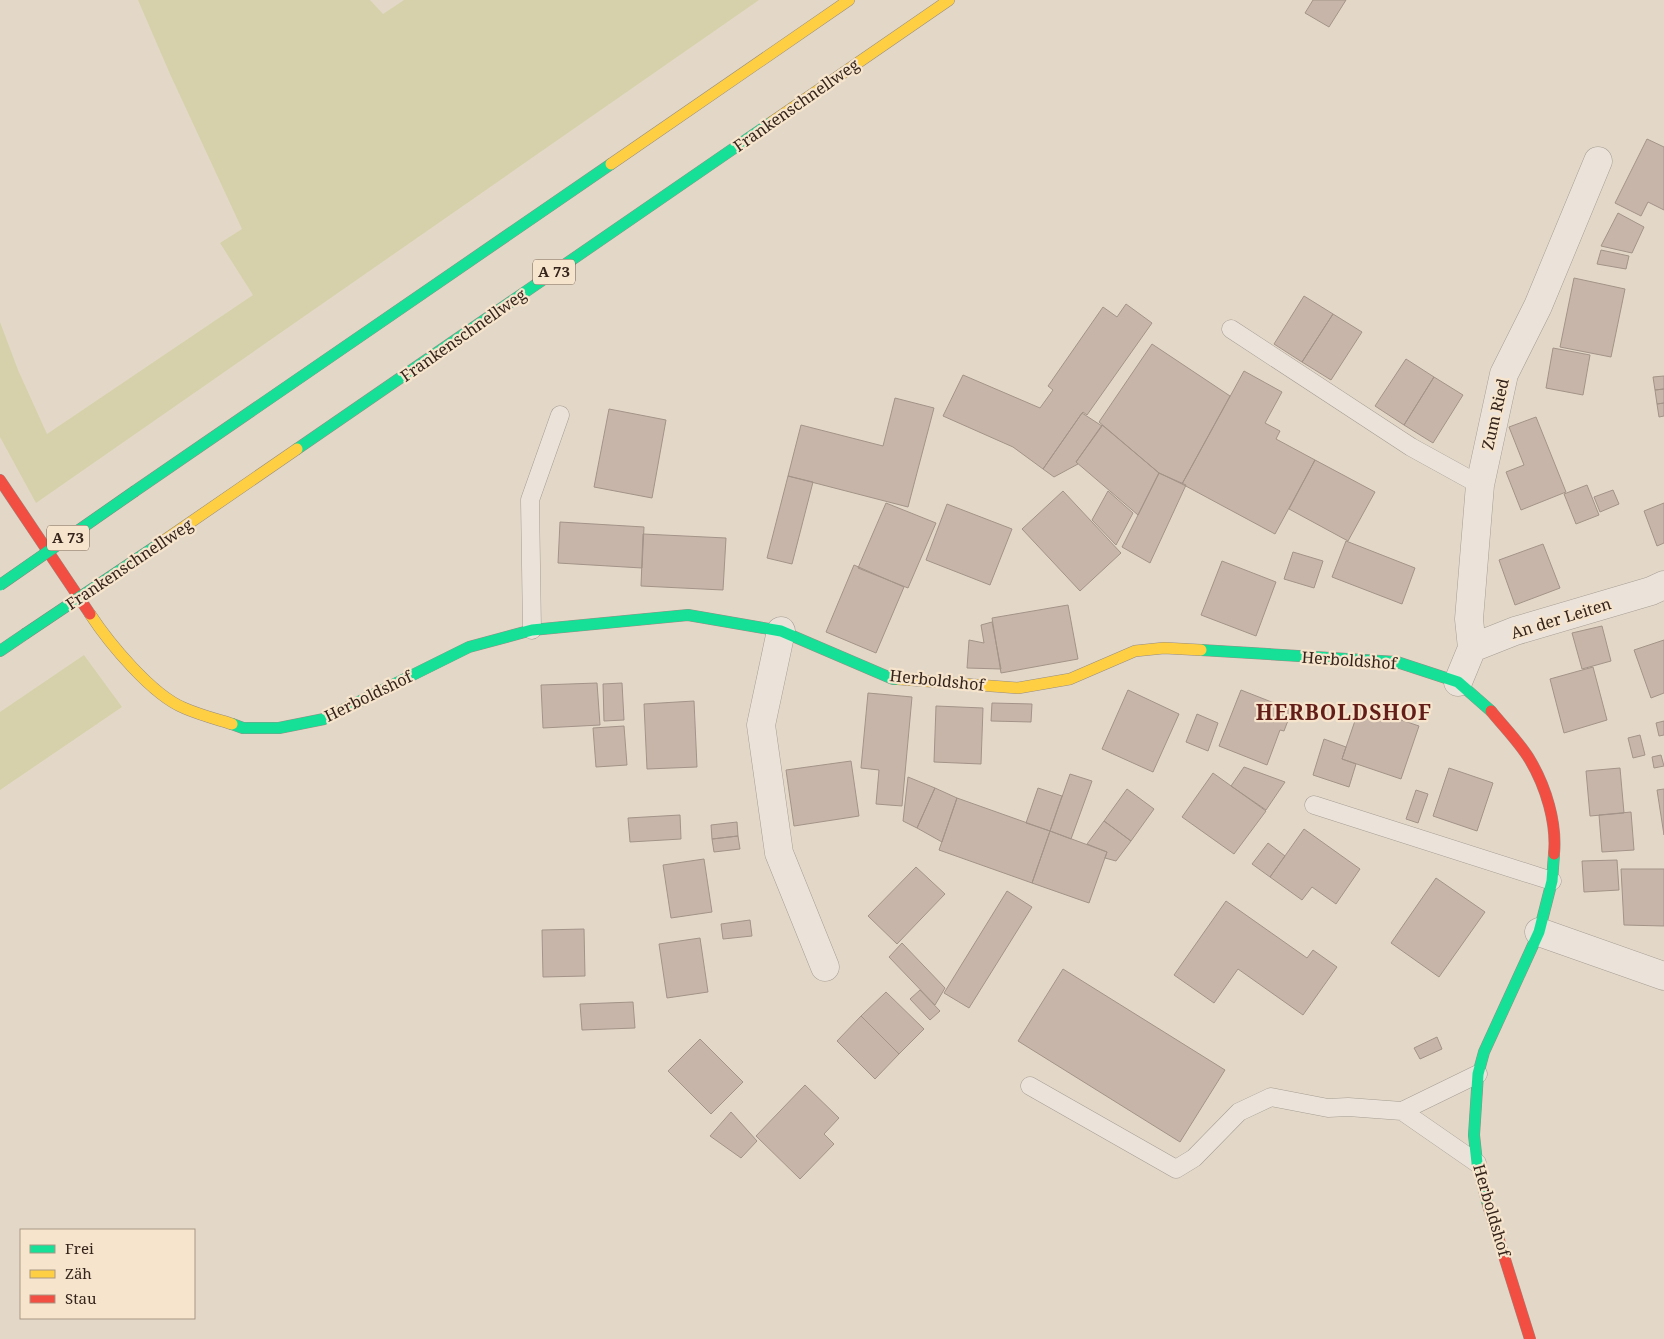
<svg xmlns="http://www.w3.org/2000/svg" width="1664" height="1339" font-family="'Noto Serif',serif">
  <style>
    .green { fill: #d6d1aa }
    .building { fill: #c7b5a9; stroke: #a39388 }
    .lines { fill: none; stroke-linecap: round; stroke-linejoin: round }
    .lane-casing { stroke: #a79d92; stroke-width: 19 }
    .street-casing { stroke: #a79d92; stroke-width: 29 }
    .fast-casing { stroke: #978c82; stroke-width: 12 }
    .slow-casing { stroke: #978c82; stroke-width: 12 }
    .jam-casing { stroke: #978c82; stroke-width: 12 }
    .lane { stroke: #ebe3da; stroke-width: 18 }
    .street { stroke: #ebe3da; stroke-width: 28 }
    .fast { stroke: #16e098; stroke-width: 11 }
    .slow { stroke: #ffcf43; stroke-width: 11 }
    .jam { stroke: #f24e42; stroke-width: 11 }
    .fast-bridge-casing { stroke: #8d8379; stroke-width: 12; stroke-linecap: butt }
    .fast-bridge { stroke: #16e098; stroke-width: 11 }
    .labels { text-anchor: middle; stroke-width: 4.5; stroke-linejoin: round; paint-order: stroke }
    .shield { fill: #f6e4cc; stroke: #6f5e50; stroke-width: 1 }
    .shield-label { font-size: 15px; font-weight: bold; fill: #35241b }
    .street-label { font-size: 16px; fill: #35241b; stroke: #f6e4cc }
    .district-label { font-size: 21px; font-weight: bold; letter-spacing: 1px; fill: #631e19; stroke: #f6e4cc }
  </style>
  <rect width="100%" height="100%" fill="#e3d8c8"/>
  <path class="green" d="M138 0H370L383 14 404 0H759L36 503 0 437V322L18 370 47 434 253 295 220 243 242 229 170 74Z
    M84 655 122 707 0 790V712Z"/>
  <path class="building" d="M1313 0H1346L1329 27 1305 13Z
    M1647 139 1664 147V210L1648 202 1641 216 1615 203Z
    M1618 213 1644 227 1632 253 1601 246Z
    M1601 250 1629 256 1626 269 1597 264Z
    M1574 278 1625 289 1611 357 1560 347Z
    M1304 296 1333 314 1302 362 1274 344Z
    M1126 304 1152 323 1087 415 1083 412 1082 413 1043 469 1013 447 943 416 963 375 1040 408 1053 390 1048 386 1103 307 1117 317Z
    M1333 314 1362 332 1331 380 1302 362Z
    M1152 344 1230 396 1182 484 1159 473 1099 422Z
    M1553 348 1590 355 1583 395 1546 388Z
    M1406 359 1434 377 1404 425 1375 406Z
    M1244 371 1282 392 1265 423 1280 431 1276 439 1315 460 1275 534 1182 484Z
    M1664 376V389L1655 390 1653 377Z
    M1434 377 1463 395 1433 443 1404 425Z
    M1664 389V403L1657 404 1655 390Z
    M895 398 934 408 908 507 788 476 801 425 883 446Z
    M1664 403V416L1659 417 1657 404Z
    M609 409 666 420 652 498 594 487Z
    M1082 413 1102 426 1076 462 1078 464 1054 477 1043 469Z
    M1536 417 1566 492 1521 510 1506 472 1524 465 1509 427Z
    M1102 425 1159 473 1138 515 1076 462Z
    M1315 460 1375 492 1348 541 1289 509Z
    M1159 473 1186 485 1150 563 1122 547Z
    M788 476 813 482 792 564 767 558Z
    M1587 485 1599 515 1576 524 1564 494Z
    M1613 490 1619 504 1600 512 1594 497Z
    M1063 491 1121 553 1080 591 1022 529Z
    M1108 491 1133 513 1116 545 1092 520Z
    M886 503 936 523 908 588 858 568Z
    M1664 503V543L1657 546 1644 511Z
    M947 504 1012 529 990 585 926 560Z
    M560 522 644 527 642 568 558 563Z
    M643 534 726 538 723 590 641 586Z
    M1346 541 1415 568 1402 604 1332 577Z
    M1543 544 1560 588 1515 605 1499 560Z
    M1293 552 1323 561 1314 588 1284 579Z
    M1222 561 1276 582 1256 636 1201 615Z
    M854 565 904 587 876 653 826 632Z
    M1068 605 1078 659 1001 673 992 618Z
    M992 622 1001 669 967 668 969 640 984 643 981 625Z
    M1602 626 1611 661 1582 669 1572 633Z
    M1664 640V693L1651 698 1634 650Z
    M1593 667 1607 720 1564 733 1550 679Z
    M597 683 600 725 543 728 541 685Z
    M622 683 624 720 604 721 603 684Z
    M1128 690 1179 714 1153 772 1102 749Z
    M1241 690 1292 710 1284 731 1280 730 1267 765 1219 746Z
    M868 693 912 697 902 806 876 804 879 770 861 768Z
    M694 701 697 767 647 769 644 704Z
    M992 703 1032 704 1031 722 991 721Z
    M936 706 983 708 981 764 934 762Z
    M1360 706 1419 726 1401 779 1342 759Z
    M1197 714 1218 723 1208 751 1186 742Z
    M1664 721V735L1659 736 1656 723Z
    M624 726 627 765 596 767 593 728Z
    M1640 735 1645 755 1633 758 1628 738Z
    M1324 739 1346 747 1342 759 1356 764 1349 787 1313 775Z
    M1661 755 1664 766 1654 768 1652 757Z
    M851 761 859 816 794 826 786 770Z
    M1244 767 1285 782 1266 810 1231 786Z
    M1449 768 1493 783 1477 831 1433 816Z
    M1620 768 1624 813 1590 816 1586 771Z
    M1213 773 1266 811 1234 854 1182 817Z
    M1070 774 1092 781 1071 839 1050 831Z
    M908 777 935 788 917 828 903 821Z
    M935 788 957 798 942 842 917 828Z
    M1038 788 1062 796 1050 831 1026 823Z
    M1127 789 1154 809 1131 841 1104 821Z
    M1664 789V835L1657 790Z
    M1416 790 1428 794 1418 823 1406 819Z
    M957 798 1050 831 1032 883 939 850Z
    M1631 812 1634 850 1602 852 1599 815Z
    M680 815 681 839 630 842 628 818Z
    M1104 821 1131 841 1116 861 1105 858 1107 852 1087 844Z
    M737 822 738 836 712 839 711 825Z
    M1304 829 1360 869 1336 904 1312 887 1302 900 1270 877Z
    M1050 831 1107 852 1089 903 1032 883Z
    M738 836 740 849 714 852 712 839Z
    M1268 843 1285 856 1270 877 1252 864Z
    M704 859 712 912 671 918 663 865Z
    M1617 860 1619 890 1584 892 1582 861Z
    M916 867 945 894 897 944 868 916Z
    M1621 869H1664V926L1624 925Z
    M1436 878 1485 912 1439 977 1391 943Z
    M1007 891 1032 907 969 1008 944 993Z
    M1226 901 1307 958 1313 950 1337 967 1303 1015 1238 969 1214 1003 1174 975Z
    M750 920 752 936 723 939 721 924Z
    M584 929 585 976 543 977 542 930Z
    M700 938 708 992 667 998 659 944Z
    M902 943 945 988 935 1005 889 957Z
    M1063 969 1225 1070 1180 1142 1018 1041Z
    M920 990 940 1011 930 1020 910 999Z
    M886 992 924 1029 899 1054 861 1016Z
    M633 1002 635 1028 582 1030 580 1004Z
    M861 1016 899 1054 875 1079 837 1041Z
    M1437 1037 1442 1049 1420 1059 1414 1048Z
    M700 1039 743 1082 711 1114 668 1071Z
    M805 1085 839 1118 824 1134 834 1144 800 1179 756 1136Z
    M731 1112 757 1141 741 1158 710 1136Z"/>
  <g class="lines">
    <defs>
      <path id="lane" d="M1231 329 1411 447 1480 485
        M532 630 530 500 560 415
        M1314 805 1552 881
        M1030 1086 1176 1169 1194 1158 1239 1112 1271 1097 1328 1108 1348 1107 1402 1111 1478 1074
        M1402 1111 1477 1163"/>
      <path id="street" d="M781 631 761 725 779 853 825 967
        M1472 648 1515 631 1651 591 1664 585
        M1458 682 1472 648 1469 619 1480 485 1504 374 1538 306 1598 161
        M1539 932 1664 976"/>
      <path id="fast" d="M297 449 772 122
        M135 491 611 164
        M1201 650 1397 662 1458 682 1491 711
        M0 651 25 634
        M232 724 243 728H279L324 719 469 647 532 630 688 615 781 631 893 679H898
        M1488 1205 1477 1163 1474 1135 1478 1074 1484 1052 1539 932 1552 881 1554 854"/>
      <path id="slow" d="M772 122 949 0
        M611 164 849 0
        M159 544 297 449
        M90 614C109 643 152 695 184 708 200 715 216 719 232 724
        M898 679 1018 688 1070 679 1135 651 1164 648 1201 650"/>
      <path id="jam" d="M0 480 90 614
        M1491 711C1504 727 1520 743 1530 760 1546 787 1557 823 1554 854
        M1488 1205 1530 1339"/>
    </defs>
    <use href="#lane" class="lane-casing"/>
    <use href="#street" class="street-casing"/>
    <use href="#fast" class="fast-casing"/>
    <use href="#slow" class="slow-casing"/>
    <use href="#jam" class="jam-casing"/>
    <use href="#lane" class="lane"/>
    <use href="#street" class="street"/>
    <use href="#fast" class="fast"/>
    <use href="#slow" class="slow"/>
    <use href="#jam" class="jam"/>
    <defs>
      <path id="fast-bridge" d="M0 585 135 491
        M25 634 159 544"/>
    </defs>
    <use href="#fast-bridge" class="fast-bridge-casing"/>
    <use href="#fast-bridge" class="fast-bridge"/>
  </g>
  <g class="labels">
    <g class="shield">
      <rect x="533" y="259.5" width="42" height="25" rx="4"/>
      <rect x="47" y="525.5" width="42" height="25" rx="4"/>
    </g>
    <g class="shield-label">
      <text x="554" y="277">A 73</text>
      <text x="68" y="543">A 73</text>
    </g>
    <g class="street-label">
      <text transform="translate(796 105) rotate(-35)" y="6">Frankenschnellweg</text>
      <text transform="translate(463 335) rotate(-35)" y="6">Frankenschnellweg</text>
      <text transform="translate(1495 414) rotate(-77)" y="6">Zum Ried</text>
      <text transform="translate(129 564) rotate(-34)" y="6">Frankenschnellweg</text>
      <text transform="translate(1561 618) rotate(-17)" y="6">An der Leiten</text>
      <text transform="translate(1349 660) rotate(4)" y="6">Herboldshof</text>
      <text transform="translate(937 680) rotate(6)" y="6">Herboldshof</text>
      <text transform="translate(368 696) rotate(-26)" y="6">Herboldshof</text>
      <text transform="translate(1492 1210) rotate(74)" y="6">Herboldshof</text>
    </g>
    <g class="district-label">
      <text x="1344" y="720">HERBOLDSHOF</text>
    </g>
  </g>
  <rect x="20" y="1229" width="175" height="90" fill="#f6e4cc" stroke="#a99785"/>
  <rect x="30" y="1245" width="25" height="8" fill="#16e098" stroke="#a99785"/>
  <text x="65" y="1254" font-size="15" fill="#35241b">Frei</text>
  <rect x="30" y="1270" width="25" height="8" fill="#ffcf43" stroke="#a99785"/>
  <text x="65" y="1279" font-size="15" fill="#35241b">Zäh</text>
  <rect x="30" y="1295" width="25" height="8" fill="#f24e42" stroke="#a99785"/>
  <text x="65" y="1304" font-size="15" fill="#35241b">Stau</text>
</svg>
